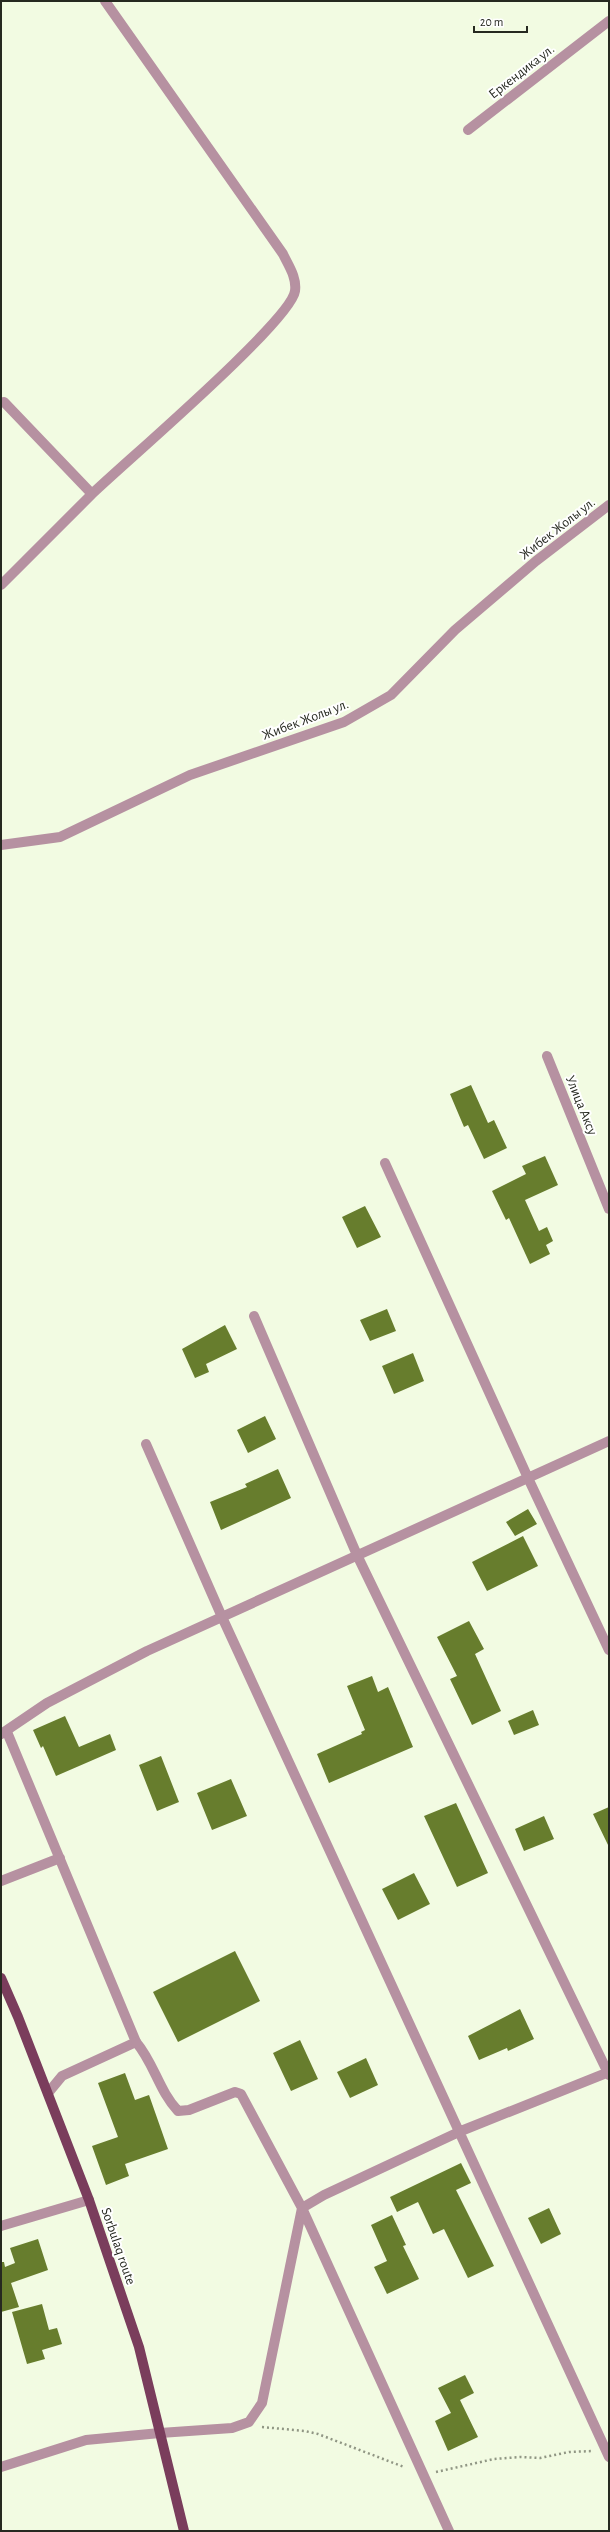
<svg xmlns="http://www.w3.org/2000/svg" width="610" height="2532" font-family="'Alegreya Sans',sans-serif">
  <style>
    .building { fill: #677d2d }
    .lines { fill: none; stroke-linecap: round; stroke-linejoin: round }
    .path { stroke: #909684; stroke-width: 2.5; stroke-dasharray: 2 3; stroke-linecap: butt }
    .lane { stroke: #b691a1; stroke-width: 10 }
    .street { stroke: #b691a1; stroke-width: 10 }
    .primary { stroke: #7a3d5c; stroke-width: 10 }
    .labels { text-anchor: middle; stroke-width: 4; stroke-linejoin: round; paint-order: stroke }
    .street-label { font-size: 14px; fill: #262920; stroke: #fff }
  </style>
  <rect width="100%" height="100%" fill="#f2fbe2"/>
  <path class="building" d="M471 1085 488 1123 494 1120 507 1148 484 1159 468 1125 464 1127 450 1094Z
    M545 1156 558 1185 525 1200 539 1231 547 1227 553 1241 546 1245 550 1254 530 1264 509 1218 506 1220 492 1191 526 1174 522 1166Z
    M365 1206 381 1237 357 1248 342 1217Z
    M387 1309 396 1331 370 1341 360 1320Z
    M225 1325 237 1349 206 1364 209 1372 195 1378 182 1349Z
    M413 1353 424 1381 394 1394 382 1366Z
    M265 1416 276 1439 248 1453 237 1430Z
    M278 1469 291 1498 221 1530 210 1502 247 1487 245 1484Z
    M528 1509 537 1524 515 1536 506 1522Z
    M523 1536 538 1566 487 1591 472 1562Z
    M469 1621 484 1649 475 1654 501 1711 472 1725 450 1679 457 1676 437 1637Z
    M372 1676 378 1692 388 1687 413 1747 329 1783 317 1754 362 1734 361 1732 365 1730 347 1686Z
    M533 1710 539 1725 514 1735 508 1721Z
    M65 1716 79 1747 110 1734 116 1750 56 1776 43 1746 41 1748 33 1730Z
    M161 1756 179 1802 157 1811 139 1765Z
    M231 1779 247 1816 212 1830 197 1793Z
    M456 1803 488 1873 457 1887 424 1816Z
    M609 1807V1847L593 1814Z
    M544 1816 554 1839 524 1851 515 1829Z
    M414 1873 430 1904 398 1920 382 1889Z
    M235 1951 260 2001 178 2042 153 1992Z
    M520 2009 534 2039 508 2051 507 2048 479 2060 468 2036Z
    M300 2040 318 2079 291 2091 273 2053Z
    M366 2058 378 2085 350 2098 337 2072Z
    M125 2073 135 2100 149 2095 168 2149 125 2164 129 2176 106 2185 92 2146 118 2137 98 2083Z
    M461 2163 471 2183 456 2190 494 2266 468 2278 444 2229 433 2234 418 2202 397 2212 390 2197Z
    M549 2208 561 2234 541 2244 528 2218Z
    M392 2215 406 2245 403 2246 419 2279 387 2294 374 2267 387 2261 371 2225Z
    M38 2239 48 2270 11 2283 19 2307 1 2312V2262H4L5 2267 15 2263 10 2248Z
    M42 2304 49 2330 57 2328 62 2344 42 2350 45 2359 27 2364 12 2312Z
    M465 2375 474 2393 460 2400 478 2437 448 2451 435 2421 451 2413 438 2388Z"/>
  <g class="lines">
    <path class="path" d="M262 2427 305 2431 318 2434 404 2467
      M436 2472 494 2459 520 2457 540 2458 569 2452 593 2451"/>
    <path class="lane" d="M92 494C123 464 291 321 295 291 297 277 288 265 283 254L105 1
      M1 585 92 494 4 402
      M7 1732 136 2042 62 2076 48 2093
      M1 1881 60 1858
      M1 2226 89 2200
      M1 2467 86 2440 160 2433"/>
    <path class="street" d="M468 130 609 21
      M1 845 60 837 190 775 344 722 391 695 455 630 536 561 609 505
      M547 1056 609 1209
      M385 1163 528 1478 609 1650
      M254 1316 357 1555 609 2075
      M146 1444 222 1617 609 2457
      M1 1734 47 1703 147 1651 609 1441
      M136 2042C154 2063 159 2091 178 2111L189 2110 235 2092 241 2094 302 2208 449 2531
      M160 2433 232 2428 249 2422 262 2403 302 2208 324 2195 461 2131 609 2072"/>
    <path class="primary" d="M1 1978 18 2017 89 2200 139 2347 184 2531"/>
  </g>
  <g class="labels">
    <g class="street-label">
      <text transform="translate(521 71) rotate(-38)" y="5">Еркендика ул.</text>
      <text transform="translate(557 528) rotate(-38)" y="5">Жибек Жолы ул.</text>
      <text transform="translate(305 719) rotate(-21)" y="5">Жибек Жолы ул.</text>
      <text transform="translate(582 1105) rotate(68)" y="5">Улица Аксу</text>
      <text transform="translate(119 2246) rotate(71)" y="5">Sorbulaq route</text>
    </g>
  </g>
  <rect width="610" height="2532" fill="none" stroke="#262920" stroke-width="4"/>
  <path d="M474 26v6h53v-6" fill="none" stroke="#262920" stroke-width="2"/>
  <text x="480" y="26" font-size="12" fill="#262920" stroke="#ffffff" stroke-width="3" paint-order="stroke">20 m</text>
</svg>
